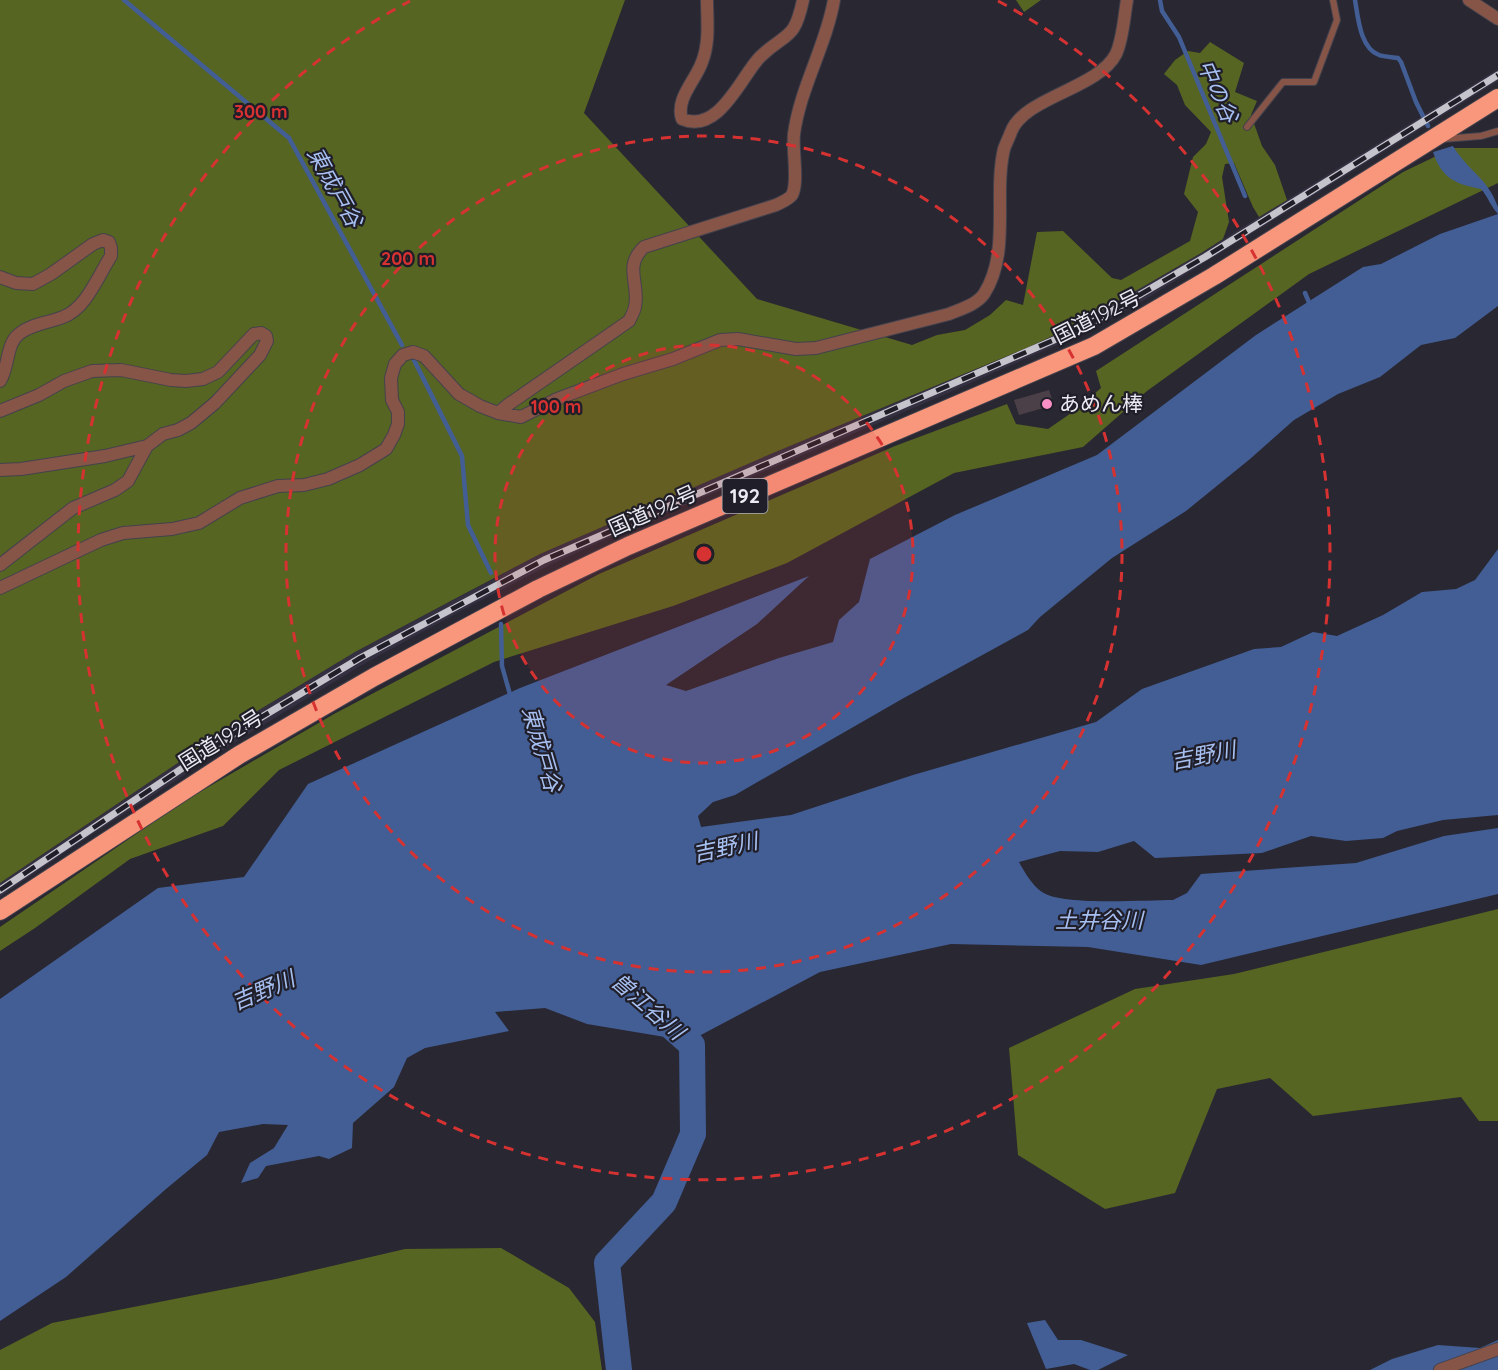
<svg xmlns="http://www.w3.org/2000/svg" width="1498" height="1370" font-family="Quicksand,'Noto Sans JP',sans-serif">
  <style>
    .built { fill: #343041 }
    .forest { fill: #566521 }
    .water { fill: #425e95 }
    .lines { fill: none; stroke-linecap: round; stroke-linejoin: round }
    .stream { stroke: #425e95; stroke-width: 4.5 }
    .river { stroke: #425e95; stroke-width: 26 }
    .building { fill: #4b4048 }
    .lane-casing { stroke: #44424d; stroke-width: 8 }
    .street-casing { stroke: #44424d; stroke-width: 14 }
    .highway-casing { stroke: #44424d; stroke-width: 20 }
    .lane { stroke: #865548; stroke-width: 6 }
    .street { stroke: #865548; stroke-width: 12 }
    .highway { stroke: #f9977d; stroke-width: 18 }
    .rail-casing { stroke: #c5c3cc; stroke-width: 7 }
    .rail { stroke: #201e28; stroke-width: 4.5; stroke-dasharray: 14; stroke-linecap: butt }
    .ring { fill: none; stroke: #d73232; stroke-width: 3; stroke-dasharray: 10 8 }
    .poi-dot { fill: #fa8fc6; stroke: #201e28; stroke-width: 2 }
    .labels { text-anchor: middle; stroke-width: 4.5; stroke-linejoin: round; paint-order: stroke }
    .shield { fill: #201e28; stroke: #afaeb6; stroke-width: 1.5 }
    .shield-label { font-size: 20px; font-weight: bold; fill: #ecebf3 }
    .street-label { font-size: 21px; fill: #ecebf3; stroke: #201e28 }
    .poi-label { font-size: 21px; fill: #ecebf3; stroke: #201e28; text-anchor: start }
    .water-label { font-size: 22px; font-style: italic; fill: #a6bff0; stroke: #201e28 }
    .centre { fill: #d73232; stroke: #201e28; stroke-width: 3 }
    .ring-label { font-size: 18px; text-anchor: middle; font-weight: bold; fill: #d73232; stroke: #201e28; stroke-width: 4.5; stroke-linejoin: round; paint-order: stroke }
  </style>
  <rect width="100%" height="100%" fill="#292732"/>
  <path class="built" d="M1498 69V81L1141 302 1086 332 937 398 617 534 546 567 468 607 362 665 240 739 74 846 0 897V883L231 727 355 652 540 554 773 453 1031 346 1082 322 1201 253Z"/>
  <path class="forest" d="M0 0H625L584 113 757 299 912 345 937 335 965 330 990 315 1006 300 1023 305 1037 232 1063 231 1112 278 1121 280 1190 241 1198 212 1184 194 1193 157 1206 144 1211 132 1185 105 1177 85 1164 74 1175 60 1188 51 1200 53 1210 42 1244 63 1235 92 1257 101 1251 115 1262 146 1275 165 1287 200 1259 217 1253 207 1234 163 1225 164 1222 177 1229 222 1223 239 1201 253 1082 322 1031 346 773 453 540 554 462 595 355 652 231 727 0 883Z
    M1016 0H1041L1024 12Z
    M1453 148H1498V183L1309 274 1147 391 1083 447 954 473 787 563 673 606 494 662 279 770 223 826 130 859 35 928 0 951V927L186 800 334 714 599 574 895 446 1007 404 1016 424 1048 429 1077 409 1101 388 1096 371 1403 172Z
    M1498 909V1121H1479L1461 1097 1313 1116 1270 1078 1217 1089 1175 1193 1105 1209 1018 1155 1009 1048 1135 989 1234 974Z
    M501 1248 569 1288 595 1322 602 1370H0V1350L52 1323 276 1279 405 1249Z"/>
  <path class="water" d="M1453 146C1468 171 1487 177 1498 207V306L1455 338 1421 345 1380 377 1338 394 1294 420 1250 459 1186 511 1112 558 1040 617 1028 630 902 699 735 795 713 802 698 816 701 827 791 815 913 775 1096 722 1142 689 1254 649 1281 647 1313 632 1337 636 1383 615 1422 592 1456 589 1475 580 1498 549V815L1443 820 1397 831 1383 838 1346 841 1311 836 1262 853 1155 858 1134 841 1098 852 1060 851 1019 862C1025 873 1032 885 1042 892 1062 906 1145 900 1173 900L1187 893 1201 874 1356 863 1444 836 1498 828V894L1201 965 1088 947 951 944 820 972 699 1036 652 1001 643 1012 665 1037 587 1024 545 1008 495 1012 509 1031 425 1048 407 1058 394 1087 353 1123 352 1148 329 1159 319 1156 266 1166 258 1178 241 1183 250 1163 274 1148 288 1125 263 1124 219 1132 207 1155 166 1189 66 1277 0 1321V999L158 888 244 877 308 784 520 688 809 576 757 624 666 685 686 691 779 658 833 642 839 620 859 602 870 559 955 515 1097 455 1256 335 1363 267 1381 264 1440 234 1498 214C1491 207 1488 197 1481 189 1456 184 1442 179 1433 152Z
    M1045 1320 1058 1340H1081L1128 1355 1098 1370H1090L1074 1364 1046 1369 1027 1323Z
    M1498 1340V1370H1370L1392 1359 1438 1345 1480 1348Z"/>
  <g class="lines">
    <path class="stream" d="M124 0 289 138 402 345
      M1160 0 1162 11 1179 37 1245 196
      M1355 0C1358 17 1360 48 1379 55 1384 57 1392 57 1398 58L1401 62 1416 102 1428 126
      M1305 293 1311 307
      M414 360 462 456 468 525 491 573
      M501 624 502 666 511 698"/>
    <path class="river" d="M619 1370 607 1263 664 1202 693 1134 692 1045 623 984"/>
  </g>
  <path class="building" d="M1049 390 1054 405 1019 415 1014 400Z"/>
  <g class="lines">
    <defs>
      <path id="lane" d="M1247 127 1283 82H1314L1337 20 1333 0
        M1443 139 1481 136 1498 131"/>
      <path id="street" d="M707 0C707 20 710 42 702 62 696 80 675 99 682 119 719 135 742 75 760 57 787 31 794 42 803 0
        M1469 0 1498 19
        M0 277 16 283 33 284 51 274 93 244 103 240 109 242 111 248V256C98 276 86 309 63 317 48 323 31 324 19 334 6 344 9 367 0 381
        M0 411 39 395 64 381 92 371 121 370 171 380 186 381 203 379 218 372 254 334 261 333 266 336 267 341 260 355 215 403 191 423 178 430 163 434 147 446 105 456 21 469 0 470
        M498 413 509 404 629 321C631 317 634 312 635 307 640 283 623 267 644 247L776 205C782 202 788 200 792 195 799 182 792 150 794 134 800 88 826 46 834 0
        M0 565 73 508 115 490 128 481 147 446
        M0 588 101 540 123 533 172 529 199 523 240 498 278 486 304 485 328 479 360 465 386 449 394 435 398 424V412L392 400 391 378 395 364 403 355 413 352 424 356 459 394 480 406 498 413 521 417 557 399 623 374 673 359 720 340 738 339 796 349 816 348 949 314C961 309 976 305 984 294 1011 252 993 195 1004 149 1006 143 1009 138 1011 132 1024 97 1098 89 1116 54 1123 39 1124 17 1127 0
        M1440 1370 1498 1349"/>
      <path id="highway" d="M0 911 239 755 374 677 538 589 628 546 1094 346 1214 276 1498 98"/>
    </defs>
    <use href="#lane" class="lane-casing"/>
    <use href="#street" class="street-casing"/>
    <use href="#highway" class="highway-casing"/>
    <use href="#lane" class="lane"/>
    <use href="#street" class="street"/>
    <use href="#highway" class="highway"/>
    <defs>
      <path id="rail" d="M0 890 235 733 360 658 544 560 1084 327 1205 257 1498 75"/>
    </defs>
    <use href="#rail" class="rail-casing"/>
    <use href="#rail" class="rail"/>
  </g>
  <circle cx="704" cy="554" r="209" fill="#d73232" fill-opacity=".12"/>
  <g class="ring">
    <circle cx="704" cy="554" r="209"/>
    <circle cx="704" cy="554" r="418"/>
    <path d="M998 1A626 626 0 1 1 410 1"/>
  </g>
  <circle class="poi-dot" cx="1047" cy="404" r="6"/>
  <g class="labels">
    <rect class="shield" x="722.5" y="479" width="45" height="34" rx="4.5"/>
    <g class="shield-label">
      <text x="745" y="503">192</text>
    </g>
    <g class="street-label">
      <text transform="translate(1097 317) rotate(-27)" y="7">国道192号</text>
      <text transform="translate(653 511) rotate(-24)" y="7">国道192号</text>
      <text transform="translate(221 740) rotate(-32)" y="7">国道192号</text>
    </g>
    <g class="poi-label">
      <text x="1059" y="411">あめん棒</text>
    </g>
    <g class="water-label">
      <text transform="translate(1218 91) rotate(66)" y="8">中の谷</text>
      <text transform="translate(335 187) rotate(61)" y="8">東成戸谷</text>
      <text transform="translate(542 749) rotate(74)" y="8">東成戸谷</text>
      <text transform="translate(1203 755) rotate(-11)" y="8">吉野川</text>
      <text transform="translate(725 847) rotate(-12)" y="8">吉野川</text>
      <text x="1099" y="928">土井谷川</text>
      <text transform="translate(263 990) rotate(-23)" y="8">吉野川</text>
      <text transform="translate(648 1006) rotate(41)" y="8">曽江谷川</text>
    </g>
  </g>
  <circle cx="704" cy="554" r="9" class="centre"/>
  <g class="ring-label">
    <text x="261" y="118">300 m</text>
    <text x="408" y="265">200 m</text>
    <text x="556" y="413">100 m</text>
  </g>
</svg>
